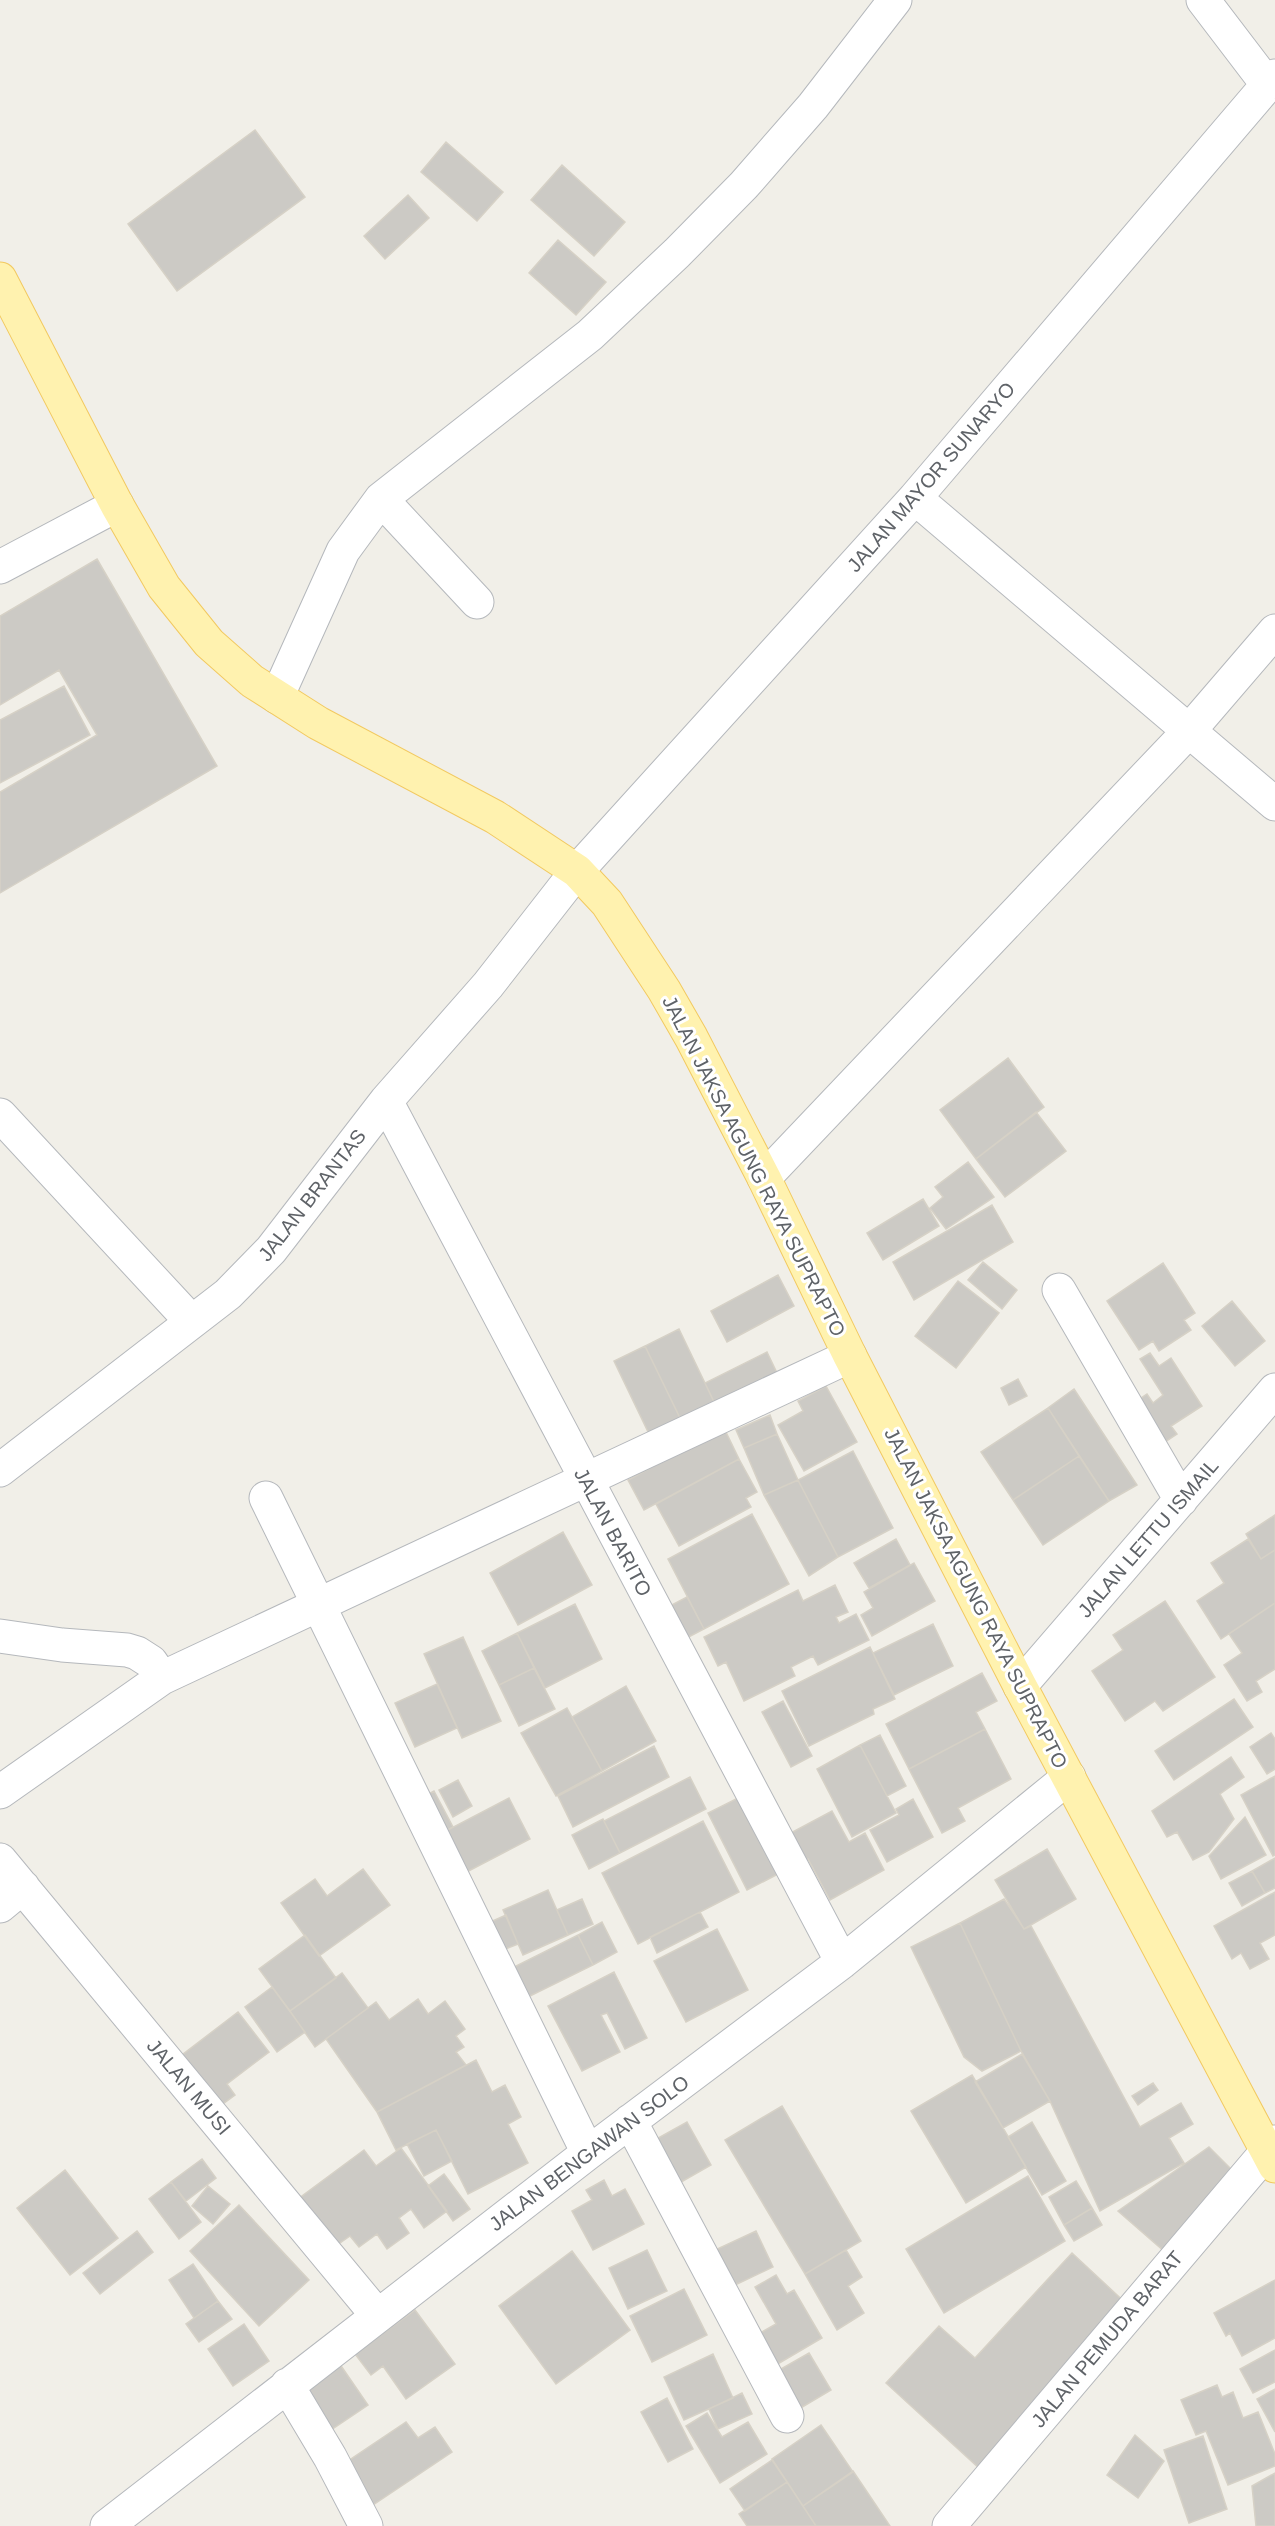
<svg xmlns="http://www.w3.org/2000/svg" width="1275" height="2526" font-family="Helvetica,sans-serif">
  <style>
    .building { fill: #cccac5; stroke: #d6d1c6; stroke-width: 1.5 }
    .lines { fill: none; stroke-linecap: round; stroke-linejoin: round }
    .street-casing { stroke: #b5b8bc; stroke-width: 35 }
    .primary-casing { stroke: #f2c960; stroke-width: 35 }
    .street { stroke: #fff; stroke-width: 33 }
    .primary { stroke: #fff2af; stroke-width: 33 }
    .labels { text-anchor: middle; stroke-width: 6; stroke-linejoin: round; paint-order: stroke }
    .street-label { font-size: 20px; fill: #5f6368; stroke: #fff }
  </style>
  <rect width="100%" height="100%" fill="#f1efe8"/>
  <path class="building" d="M255 130 305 197 177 291 128 224Z
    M446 142 503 192 477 221 421 172Z
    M562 165 625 222 594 256 531 200Z
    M408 195 429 218 385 259 364 236Z
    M558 240 606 282 576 315 529 273Z
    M97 559 217 766 0 893V792L97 735 59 670 0 705V616Z
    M64 686 90 735 0 783V720Z
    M1008 1058 1044 1107 976 1159 940 1110Z
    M1036 1112 1066 1151 1005 1197 976 1159Z
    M968 1162 994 1197 946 1229 930 1208 943 1197 935 1187Z
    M923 1199 939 1226 883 1260 867 1233Z
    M992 1205 1013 1242 914 1300 893 1262Z
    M983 1262 1017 1290 1002 1309 968 1280Z
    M1163 1263 1195 1313 1184 1320 1191 1330 1159 1351 1153 1341 1139 1350 1107 1301Z
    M778 1275 794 1306 727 1342 711 1311Z
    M958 1281 999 1313 956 1368 915 1336Z
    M1232 1301 1265 1341 1235 1366 1202 1326Z
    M679 1329 715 1404 681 1420 645 1346Z
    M645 1346 681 1420 650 1436 614 1361Z
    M767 1352 777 1373 715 1404 705 1383Z
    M1150 1353 1159 1366 1171 1358 1202 1406 1171 1426 1177 1434 1162 1444 1135 1402 1147 1394 1153 1403 1163 1395 1140 1359Z
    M1018 1379 1027 1396 1009 1405 1001 1388Z
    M826 1386 857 1442 804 1471 778 1425 803 1411 798 1401Z
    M1074 1389 1137 1485 1109 1501 1048 1408Z
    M1048 1408 1079 1456 1013 1500 981 1452Z
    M770 1415 777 1434 744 1448 736 1430Z
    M724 1428 739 1459 644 1510 628 1480Z
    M777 1434 798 1480 764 1495 744 1448Z
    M853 1451 893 1528 838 1557 798 1480Z
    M1079 1456 1109 1501 1043 1545 1013 1500Z
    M739 1459 757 1492 746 1498 751 1507 679 1546 656 1504Z
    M798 1480 838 1557 809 1576 764 1495Z
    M752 1514 789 1584 704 1629 668 1559Z
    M1275 1515V1550L1261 1559 1246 1534Z
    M563 1532 592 1585 518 1625 490 1573Z
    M896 1539 910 1565 869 1588 854 1563Z
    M1248 1539 1261 1559 1275 1550V1603L1221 1639 1197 1601 1224 1583 1211 1563Z
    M914 1563 935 1601 872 1636 861 1615 873 1608 864 1592Z
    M835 1585 848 1612 836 1617 839 1623 856 1614 869 1640 818 1665 813 1656 791 1667 795 1676 744 1701 726 1662 718 1666 704 1637 798 1590 803 1601Z
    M687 1597 704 1629 681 1641 664 1609Z
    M1165 1601 1215 1677 1163 1711 1155 1701 1125 1721 1092 1671 1123 1650 1113 1635Z
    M1275 1603V1669L1256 1681 1262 1692 1247 1701 1224 1665 1242 1653 1229 1634Z
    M575 1604 602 1659 545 1688 517 1633Z
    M933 1624 953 1666 894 1695 873 1653Z
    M517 1633 534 1668 499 1685 482 1651Z
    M463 1637 501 1721 462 1738 424 1654Z
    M870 1647 895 1699 873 1709 874 1714 809 1746 782 1691Z
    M534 1668 555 1709 519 1726 499 1685Z
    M982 1673 997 1701 976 1712 985 1729 909 1769 886 1724Z
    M437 1684 457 1728 415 1747 395 1703Z
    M626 1686 656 1741 602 1771 572 1717Z
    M1234 1699 1253 1727 1174 1780 1155 1751Z
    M783 1701 812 1756 791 1767 762 1712Z
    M567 1708 602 1771 556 1796 521 1733Z
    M985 1729 1011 1779 958 1808 965 1821 942 1833 909 1769Z
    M1271 1733 1275 1739V1769L1267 1774 1250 1747Z
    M880 1735 906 1786 887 1796 860 1745Z
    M860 1745 896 1813 852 1837 817 1769Z
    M654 1746 669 1777 573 1827 558 1796Z
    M1231 1757 1244 1777 1220 1794 1234 1819 1209 1852 1193 1860 1177 1832 1167 1837 1152 1811Z
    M1275 1776V1855L1273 1856 1241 1795Z
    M690 1777 706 1809 620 1853 604 1821Z
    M458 1780 472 1806 453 1817 439 1790Z
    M434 1791 453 1827 435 1837 417 1800Z
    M744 1795 784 1871 747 1890 708 1813Z
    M509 1798 530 1839 461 1875 440 1834Z
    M913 1799 933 1837 887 1862 870 1830 899 1815 896 1809Z
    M832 1811 849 1842 865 1833 884 1870 830 1900 808 1859 800 1863 785 1836Z
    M1245 1817 1266 1855 1221 1879 1209 1856Z
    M603 1819 620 1853 589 1869 572 1835Z
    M703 1821 739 1892 638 1944 602 1873Z
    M1047 1849 1076 1899 1024 1929 995 1880Z
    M1275 1858V1888L1265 1893 1252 1871Z
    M363 1869 390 1905 319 1956 281 1903 315 1879 327 1896Z
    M1252 1871 1265 1893 1242 1906 1229 1883Z
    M548 1890 568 1935 523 1955 503 1910Z
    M1275 1892V1935L1260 1943 1269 1959 1250 1969 1241 1953 1232 1959 1214 1926Z
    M582 1899 593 1924 568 1935 557 1910Z
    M1004 1899 1024 1929 1031 1926 1140 2127 1181 2103 1193 2124 1169 2138 1184 2163 1100 2211 1050 2101 1021 2051 960 1923Z
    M700 1912 708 1927 657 1953 650 1937Z
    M506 1915 518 1944 498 1952 486 1924Z
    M602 1922 617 1952 593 1965 578 1935Z
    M960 1923 1021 2051 982 2071 964 2057 911 1947Z
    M717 1929 748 1990 686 2022 654 1961Z
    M305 1935 336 1978 290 2011 259 1969Z
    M578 1935 593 1965 522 2000 508 1970Z
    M614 1972 647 2038 625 2049 607 2013 601 2015 620 2052 582 2071 548 2006Z
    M342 1973 368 2008 315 2047 290 2011Z
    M272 1987 305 2032 277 2052 245 2007Z
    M418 1999 428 2014 445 2001 465 2029 456 2036 464 2047 456 2052 466 2065 377 2112 326 2039 376 2002 389 2020Z
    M238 2012 269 2052 227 2084 235 2095 216 2109 178 2058Z
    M1022 2054 1050 2101 1003 2128 975 2082Z
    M476 2060 492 2092 505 2085 521 2117 508 2124 528 2163 468 2194 436 2130 396 2150 377 2112Z
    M972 2075 1026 2167 966 2203 911 2111Z
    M1153 2083 1158 2090 1138 2105 1132 2096Z
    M782 2106 861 2241 805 2274 725 2140Z
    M687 2122 711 2165 676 2185 651 2142Z
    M1032 2122 1066 2181 1042 2195 1008 2137Z
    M436 2130 452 2161 424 2176 407 2144Z
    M1209 2147 1240 2178 1173 2259 1118 2211Z
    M401 2148 447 2211 424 2228 411 2209 399 2218 409 2233 387 2249 377 2234 359 2247 350 2236 330 2250 294 2202 364 2150 376 2166Z
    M202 2159 216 2178 186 2201 171 2182Z
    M65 2170 118 2238 70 2275 17 2208Z
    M444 2174 470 2209 453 2221 428 2186Z
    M1028 2176 1065 2241 944 2313 906 2249Z
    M604 2180 612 2196 625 2189 644 2224 593 2250 572 2211 592 2200 586 2190Z
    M1076 2181 1092 2208 1064 2225 1049 2197Z
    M171 2182 201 2222 179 2239 149 2199Z
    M208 2186 230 2204 213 2224 192 2206Z
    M239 2205 309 2280 259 2326 190 2251Z
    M1092 2208 1102 2225 1074 2241 1064 2225Z
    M137 2231 153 2252 100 2294 83 2273Z
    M756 2231 773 2267 733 2286 715 2250Z
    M647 2250 667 2291 628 2309 609 2268Z
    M846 2250 862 2277 848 2286 864 2313 837 2330 805 2274Z
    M572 2251 630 2330 556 2384 499 2306Z
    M1072 2253 1131 2308 981 2470 886 2383 939 2326 975 2358Z
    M193 2264 218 2301 194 2318 169 2280Z
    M776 2275 787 2294 794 2290 822 2338 771 2368 753 2337 776 2324 755 2287Z
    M1275 2280V2338L1242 2356 1230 2333 1226 2336 1214 2313Z
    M684 2289 707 2335 652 2362 630 2316Z
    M218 2301 232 2319 199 2342 186 2324Z
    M415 2310 455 2364 406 2399 383 2366 371 2375 355 2354Z
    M244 2324 269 2361 233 2386 208 2349Z
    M1275 2350V2382L1253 2393 1240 2369Z
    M809 2353 831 2390 794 2412 772 2374Z
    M713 2354 733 2398 684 2420 664 2377Z
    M337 2360 368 2405 331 2430 301 2385Z
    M1217 2385 1222 2397 1233 2392 1243 2418 1258 2412 1275 2454V2466L1228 2485 1206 2431 1196 2435 1181 2400Z
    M1275 2389V2432L1257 2399Z
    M742 2393 752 2414 718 2429 709 2409Z
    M667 2398 693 2449 668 2462 641 2412Z
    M707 2413 722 2437 748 2422 767 2454 720 2483 686 2426Z
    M406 2422 418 2438 435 2427 452 2452 370 2507 342 2465Z
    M821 2425 853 2472 803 2506 772 2459Z
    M1135 2435 1164 2461 1138 2498 1107 2475Z
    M1203 2436 1227 2509 1189 2523 1164 2450Z
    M772 2460 787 2482 745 2511 730 2489Z
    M853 2471 890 2526H816L803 2506Z
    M1275 2473V2526H1256L1252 2486Z
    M787 2482 816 2526H747L739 2514Z"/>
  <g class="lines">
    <defs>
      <path id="street" d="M1203 0 1267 84
        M915 498 1275 804
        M381 499 477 602
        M0 567 117 505
        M277 697 343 551 381 499 590 335 677 253 744 185 813 106 895 0
        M386 1101 842 1962
        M0 1115 191 1321
        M764 1178 1189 731 1275 631
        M1059 1290 1181 1500
        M0 1470 228 1294 271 1250 386 1101 488 985 577 871 915 498 1275 76
        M266 1498 588 2153
        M0 1636 62 1645 127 1650 137 1653 151 1662 162 1678
        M1020 1686 1275 1390
        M0 1792 162 1678 850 1356
        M0 1860 377 2315
        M0 1906 23 1887
        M630 2121 787 2416
        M287 2385 330 2457 366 2526
        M107 2526 588 2153 842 1962 1069 1777
        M949 2526 1275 2142"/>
      <path id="primary" d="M0 279 117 505 164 587 209 643 252 681 318 723 495 817 577 871 607 903 664 990 691 1037 764 1178 850 1356 1020 1686 1275 2166"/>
    </defs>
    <use href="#street" class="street-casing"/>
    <use href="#primary" class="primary-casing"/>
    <use href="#street" class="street"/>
    <use href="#primary" class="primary"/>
  </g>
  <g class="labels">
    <g class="street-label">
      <text transform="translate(931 477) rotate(-49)" y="7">JALAN MAYOR SUNARYO</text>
      <text transform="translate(754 1166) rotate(63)" y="7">JALAN JAKSA AGUNG RAYA SUPRAPTO</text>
      <text transform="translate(312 1195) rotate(-52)" y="7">JALAN BRANTAS</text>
      <text transform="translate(613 1532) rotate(62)" y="7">JALAN BARITO</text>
      <text transform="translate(1148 1538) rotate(-49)" y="7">JALAN LETTU ISMAIL</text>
      <text transform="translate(976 1598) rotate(63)" y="7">JALAN JAKSA AGUNG RAYA SUPRAPTO</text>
      <text transform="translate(189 2087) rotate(50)" y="7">JALAN MUSI</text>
      <text transform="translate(589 2153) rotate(-37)" y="7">JALAN BENGAWAN SOLO</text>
      <text transform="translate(1107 2339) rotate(-50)" y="7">JALAN PEMUDA BARAT</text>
    </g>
  </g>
</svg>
